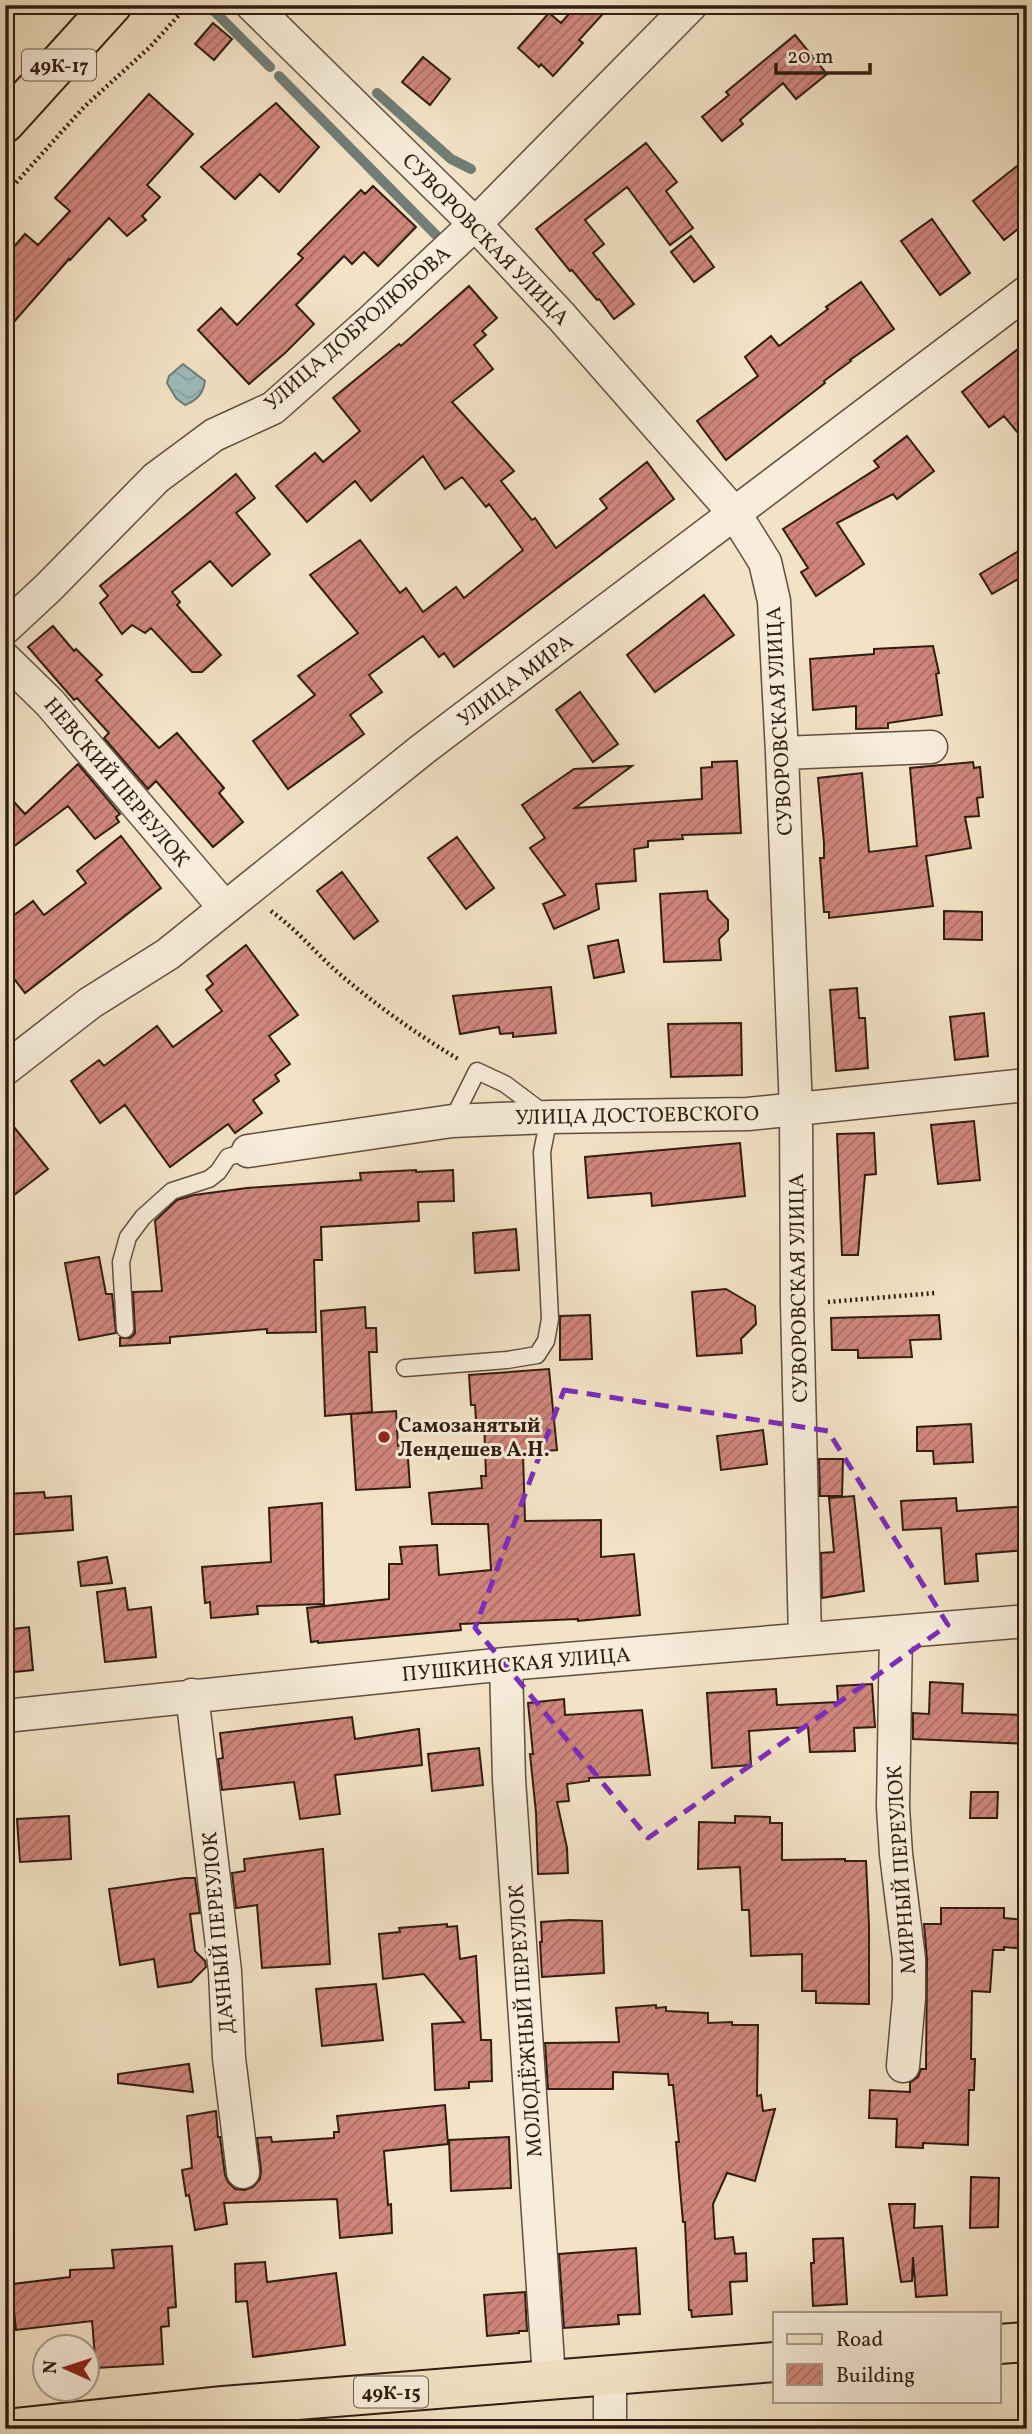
<svg xmlns="http://www.w3.org/2000/svg" width="1032" height="2434" font-family="Vollkorn,serif">
  <style>
    .water { fill: url(#water-waves); stroke: #717d76; stroke-width: 2 }
    .lines { fill: none; stroke-linecap: round; stroke-linejoin: round }
    .stream { stroke: #717d76; stroke-width: 10 }
    .building { fill: url(#building-hatch); stroke: #301d10; stroke-width: 2 }
    .service-casing { stroke: #614e3e; stroke-width: 19 }
    .minor-casing { stroke: #614e3e; stroke-width: 35 }
    .primary-casing { stroke: #301d10; stroke-width: 42 }
    .path { stroke: #301d10; stroke-width: 4.5; stroke-dasharray: 2 3.5; stroke-linecap: butt }
    .service { stroke: #f7edda; stroke-width: 16 }
    .minor { stroke: #f7edda; stroke-width: 32 }
    .primary { stroke: #f3e3c6; stroke-width: 38 }
    .marked { fill: none; stroke: #7b2cbf; stroke-width: 5; stroke-dasharray: 14 9; stroke-linejoin: round }
    .poi-dot { fill: #8f2418; stroke: #f7edda; stroke-width: 2.5 }
    .labels { text-anchor: middle; stroke-width: 6; stroke-linejoin: round; paint-order: stroke }
    .shield { fill: #f7edda; stroke: #6c5b4d; stroke-width: 2 }
    .shield-label { font-size: 19px; font-weight: bold; fill: #301d10 }
    .street-label { font-size: 21px; fill: #301d10; stroke: #f7edda }
    .poi-label { font-size: 21px; font-weight: bold; fill: #301d10; stroke: #f7edda; text-anchor: start }
  </style>
  <defs>
    <pattern id="water-waves" width="16" height="10" patternUnits="userSpaceOnUse" patternTransform="scale(1.75)"><rect width="16" height="10" fill="#9cbdba"/><path d="M0 5q4-4 8 0t8 0" fill="none" stroke="#87a29f"/></pattern>
    <pattern id="building-hatch" width="6" height="6" patternUnits="userSpaceOnUse" patternTransform="scale(1.75)"><rect width="6" height="6" fill="#d0867c"/><path d="M-1 1l2-2M0 6l6-6M5 7l2-2" fill="none" stroke="#a96d64"/></pattern>
  </defs>
  <rect width="100%" height="100%" fill="#f3e3c6"/>
  <filter id="stains"><feTurbulence type="fractalNoise" baseFrequency=".00286" numOctaves="4"/><feColorMatrix values="0 0 0 0 .2 0 0 0 0 .09 0 0 0 0 .02 0 0 0 .5 -.17"/></filter>
  <radialGradient id="worn" r=".72"><stop offset=".6" stop-color="#630" stop-opacity="0"/><stop offset="1" stop-color="#630" stop-opacity=".3"/></radialGradient>
  <path class="water" d="M183 364 205 381C203 394 197 400 185 405L176 398 167 383 169 376Z"/>
  <g class="lines">
    <path class="stream" d="M208 5 270 67
      M279 76 436 235
      M377 93 451 159 471 169
      M1025 2429 1027 2424"/>
  </g>
  <path class="building" d="M577 5H611L579 40 583 43 553 76 541 64 539 67 518 48 549 13 561 23Z
    M213 23 232 39 214 60 195 44Z
    M795 35 827 74 796 99 783 83 740 120 743 124 722 141 702 117 729 95 726 92Z
    M423 57 450 79 430 105 402 82Z
    M149 94 193 134 147 185 160 197 142 216 146 220 127 236 109 218 70 260 69 259 5 332V257L25 234 38 245 70 211 55 198Z
    M276 103 319 147 279 192 260 174 235 199 201 167Z
    M646 143 677 182 666 191 693 228 670 245 627 187 585 220 604 244 593 253 634 304 614 319 599 299 597 300 572 270 570 271 536 229Z
    M1027 158V222L1004 240 973 201Z
    M373 186 416 227 378 266 364 252 352 264 344 256 296 305 314 324 285 353 249 384 198 330 221 308 237 325 303 258 298 254 361 190 365 194Z
    M932 219 970 273 940 295 901 241Z
    M691 236 714 267 694 282 671 252Z
    M861 282 894 329 850 360 851 361 824 381 825 383 726 460 697 421 758 376 745 357 771 336 779 346 828 309 826 307Z
    M469 286 497 318 482 331 486 335 474 345 493 369 452 402 514 471 501 481 532 520 535 518 556 548 607 508 600 499 647 462 674 499 454 667 444 653 439 657 423 636 369 675 382 692 350 715 364 734 288 789 253 741 315 695 298 676 358 633 310 575 360 540 400 593 406 588 423 612 456 587 464 598 523 550 489 504 486 507 462 477 445 489 423 456 371 501 355 481 307 522 276 486 315 453 323 462 360 431 333 398 399 344 401 346Z
    M1027 342V444L1004 416 989 427 962 392Z
    M907 436 934 471 897 499 893 494 837 523 864 564 816 596 801 572 808 568 783 529 879 467 874 461Z
    M236 474 255 498 236 513 270 554 232 586 210 561 172 592 180 602 177 605 221 655 202 672H192L151 628 145 633 132 625 122 634 100 603 108 596 100 586Z
    M1027 546V574L992 594 980 574Z
    M704 595 734 635 655 692 627 655Z
    M53 626 74 651 76 649 102 675 96 680 159 748 177 733 224 788 219 793 243 822 213 847 156 781 148 789 104 738 109 733 77 698 74 700 28 647Z
    M933 646 939 673 936 674 942 715 888 723V728L856 729V706L813 710 810 659 874 654V649Z
    M580 692 618 744 593 762 556 710Z
    M737 761 741 833 682 835 683 839 648 841V847L634 849 636 881 596 884 599 909 554 929 543 904 565 895 530 848 545 838 522 805 574 769 632 766 575 808 702 799 701 768 712 767V762Z
    M973 762 974 768 980 767 983 797 977 798 979 816 965 817 971 848 926 856 933 906 829 918V912H824L820 858H824V843L818 778 862 773 869 852 917 846 910 768Z
    M78 764 120 814 116 817 119 822 95 839 68 806 5 853V792L25 814Z
    M121 836 161 888 25 993 5 967V922L33 901 44 915 86 883 77 871Z
    M457 837 494 888 466 909 428 858Z
    M342 872 378 921 354 939 317 891Z
    M707 891 708 899 728 920V930L719 939 721 960 664 962 660 894Z
    M944 911 982 912V940L944 939Z
    M618 940 624 972 594 978 588 946Z
    M246 945 298 1015 269 1036 290 1064 275 1075 279 1081 253 1100 262 1113 235 1133 228 1124 170 1167 125 1105 100 1123 71 1081 99 1060 104 1066 157 1026 173 1047 222 1011 206 990 213 984 207 976Z
    M551 987 556 1033 513 1037V1033L500 1034 499 1027 460 1034 453 996Z
    M857 988 859 1018H865L868 1068 836 1071 830 990Z
    M984 1013 988 1056 955 1060 950 1017Z
    M741 1023 742 1075 671 1077 668 1024Z
    M5 1116 48 1169 5 1202Z
    M974 1121 980 1180 938 1184 931 1125Z
    M874 1133 876 1174 865 1175 858 1255H842L837 1134Z
    M740 1143 745 1196 652 1206 651 1193 588 1198 585 1157Z
    M416 1170V1172L453 1170 454 1201 418 1202 419 1221 321 1227 322 1260H314L316 1332 267 1333V1329L170 1337V1343L120 1346V1338H130L135 1333 133 1292 162 1291 155 1221 177 1200 194 1195 247 1188 361 1180 360 1173Z
    M516 1229 519 1270 475 1273 473 1233Z
    M99 1257 106 1294H112L116 1333 79 1340 65 1263Z
    M726 1289 755 1306 756 1324 741 1339 742 1353 697 1356 692 1292Z
    M365 1307 366 1328H376L377 1352H369L372 1412 325 1416 321 1311Z
    M590 1315 592 1359 560 1360V1316Z
    M939 1315 941 1339 910 1340 912 1357 858 1358V1350H832L831 1318Z
    M549 1369 557 1450 523 1453 525 1521 601 1520V1557L634 1554 640 1615 578 1621V1619L460 1624 461 1630 318 1643V1641L311 1642 307 1608 389 1599V1564H402L400 1547 437 1545 439 1575 491 1570 488 1524H432L429 1493 482 1488 481 1476H486L484 1420H476L475 1405H471L469 1375Z
    M396 1411 398 1446 407 1445 410 1487 356 1490 351 1414Z
    M971 1424 973 1462 934 1464 933 1451H917V1427Z
    M763 1430 767 1464 721 1470 717 1436Z
    M819 1459H843L842 1496H820Z
    M44 1492 45 1498 71 1496 73 1530 6 1535 5 1494Z
    M854 1496 864 1591 822 1598 821 1553 834 1552 829 1498Z
    M956 1498 957 1511 1027 1506V1550L976 1554 978 1581 945 1584 941 1528 903 1530 901 1501Z
    M322 1503 324 1604 257 1606 258 1614 211 1618 210 1602 205 1603 202 1567 271 1562 269 1508Z
    M107 1557 112 1583 81 1586 78 1562Z
    M125 1588 128 1610 151 1607 156 1657 105 1662 97 1592Z
    M29 1627 33 1670 5 1673V1630Z
    M930 1682 963 1684 962 1713 1027 1715V1744L913 1739V1713L929 1714Z
    M872 1684 875 1727 854 1728 855 1751 810 1752 808 1727 749 1731 751 1765 712 1768 707 1693 776 1689 777 1705 838 1702 837 1686Z
    M564 1699 565 1715 642 1710 650 1775 589 1778V1781L567 1784 569 1801 557 1802 567 1848 568 1873 538 1874 536 1813 530 1754H533L528 1703Z
    M352 1717 355 1739 419 1729 422 1765 335 1775 340 1814 300 1819 294 1782 222 1790 218 1759 223 1758 220 1733Z
    M479 1748 483 1785 432 1791 428 1754Z
    M971 1792H998L997 1818H970Z
    M69 1816 71 1859 20 1862 17 1819Z
    M735 1816 770 1817V1823H782V1860L845 1859V1861H866L869 1925V2004L816 2003V1991H802V1954L751 1956 749 1910H742L740 1867 698 1869 699 1822 735 1823Z
    M323 1849 330 1964 262 1968 257 1905 236 1908 232 1873 245 1871 244 1859Z
    M185 1878H195L200 1913 190 1914 195 1951 205 1961 206 1967 191 1982 158 1987 154 1959 120 1965 109 1889Z
    M941 1908H1004V1918L1027 1920V1949L1004 1947V1950H993L990 1992 972 1991 971 2059H975L974 2090H969L968 2145 923 2143V2148L896 2147 897 2119 869 2118 870 2090 910 2092V2083L918 2077 921 2069H926L927 1959 924 1924H941Z
    M570 1920 602 1921 604 1973 542 1977 540 1942H542L541 1922Z
    M447 1924V1927L457 1926 460 1959 476 1956 481 2040H491L492 2081 469 2082V2088L435 2090 432 2024 464 2022 424 1974 383 1979 379 1934 400 1932 399 1928Z
    M376 1984 383 2040 322 2046 316 1989Z
    M656 2005V2008L666 2007V2011L708 2013V2023L732 2022V2025H758L757 2096 761 2095 763 2111 775 2109 755 2181 727 2173 713 2204 715 2239 733 2237 735 2254 746 2253 747 2281 730 2282 732 2314 692 2317 691 2310H689L685 2222H683L676 2142H679L673 2085H669L668 2074 613 2072V2089H548L545 2043 619 2042 616 2008Z
    M189 2064 193 2092 118 2083V2074Z
    M445 2105 448 2144 384 2151 388 2205 391 2204 392 2233 340 2238 337 2199 224 2203 227 2224 195 2230 189 2195 186 2196 182 2170 192 2168 187 2116 216 2111 218 2137H220L225 2175 228 2182 235 2189 245 2190 253 2187 260 2179 261 2170 257 2138 271 2137 272 2142 334 2138V2132H339L337 2116Z
    M509 2137 511 2188 451 2191 449 2140Z
    M971 2177 999 2178 998 2227 970 2228Z
    M889 2204H915L914 2228 942 2226 947 2295 916 2297 913 2257 912 2281 901 2282Z
    M843 2238 847 2304 813 2306 811 2263H814L813 2239Z
    M172 2246 176 2307 168 2308 169 2326 161 2327 163 2364 96 2368 92 2321 16 2330 14 2311 5 2312V2285L70 2277V2270L114 2268 112 2250Z
    M636 2248 640 2314 618 2315 619 2324 564 2328 559 2254Z
    M265 2262 267 2282 336 2273 345 2345 253 2357 247 2301 236 2302 235 2264Z
    M525 2292 527 2331H519V2333L487 2336 484 2295Z"/>
  <g class="lines">
    <defs>
      <path id="service" d="M125 1329 121 1262 128 1237 143 1217 172 1191 209 1179 218 1172 228 1157 248 1151
        M405 1368 507 1360 537 1355 546 1341 550 1319 542 1152 549 1117 505 1084 477 1071 452 1121"/>
      <path id="minor" d="M252 5 475 224 561 316 735 514 765 562 774 601 782 753 796 1110 797 1304 805 1639
        M5 628 49 587 156 478 214 435 273 408 371 321 475 224 691 5
        M5 659 50 703 225 908
        M782 753 931 747
        M5 1069 90 1003 168 954 423 749 1027 292
        M248 1151 452 1121 549 1117 748 1114 1027 1085
        M896 1632 893 1807 896 1854 909 1959V1998L903 2066
        M506 1664 509 1779 549 2378
        M192 1695 225 1971 229 2058 243 2172
        M5 1716 506 1664 1027 1621
        M610 2375V2429"/>
      <path id="primary" d="M5 123 112 5
        M999 2344 1027 2342
        M7 2429 223 2406 775 2362"/>
    </defs>
    <use href="#service" class="service-casing"/>
    <use href="#minor" class="minor-casing"/>
    <use href="#primary" class="primary-casing"/>
    <path class="path" d="M5 195 84 107 150 47 188 5
      M271 911C295 928 313 950 335 970 373 1003 415 1033 458 1059
      M828 1302 935 1293"/>
    <use href="#service" class="service"/>
    <use href="#minor" class="minor"/>
    <use href="#primary" class="primary"/>
  </g>
  <path class="marked" d="M564 1390 828 1431 948 1625 648 1838 475 1628Z"/>
  <circle class="poi-dot" cx="384" cy="1437" r="7"/>
  <g class="labels">
    <g class="shield">
      <rect x="22" y="49.5" width="74" height="31" rx="5"/>
      <rect x="354" y="2376.5" width="74" height="31" rx="5"/>
    </g>
    <g class="shield-label">
      <text x="59" y="72">49К-17</text>
      <text x="391" y="2399">49К-15</text>
    </g>
    <g class="street-label">
      <text transform="translate(486 239) rotate(46)" y="7">СУВОРОВСКАЯ УЛИЦА</text>
      <text transform="translate(357 328) rotate(-41)" y="7">УЛИЦА ДОБРОЛЮБОВА</text>
      <text transform="translate(515 680) rotate(-37)" y="7">УЛИЦА МИРА</text>
      <text transform="translate(779 721) rotate(-93)" y="7">СУВОРОВСКАЯ УЛИЦА</text>
      <text transform="translate(117 782) rotate(50)" y="7">НЕВСКИЙ ПЕРЕУЛОК</text>
      <text transform="translate(637 1115) rotate(-1)" y="7">УЛИЦА ДОСТОЕВСКОГО</text>
      <text transform="translate(798 1288) rotate(-91)" y="7">СУВОРОВСКАЯ УЛИЦА</text>
      <text transform="translate(516 1664) rotate(-5)" y="7">ПУШКИНСКАЯ УЛИЦА</text>
      <text transform="translate(901 1870) rotate(-94)" y="7">МИРНЫЙ ПЕРЕУЛОК</text>
      <text transform="translate(218 1933) rotate(-95)" y="7">ДАЧНЫЙ ПЕРЕУЛОК</text>
      <text transform="translate(525 2021) rotate(-94)" y="7">МОЛОДЁЖНЫЙ ПЕРЕУЛОК</text>
    </g>
    <g class="poi-label">
      <text x="398" y="1432">Самозанятый<tspan x="398" dy="24">Лендешев А.Н.</tspan></text>
    </g>
  </g>
  <rect width="1032" height="2434" fill="none" stroke="#f3e3c6" stroke-width="28"/>
  <rect x="7" y="7" width="1018" height="2420" fill="none" stroke="#301d10" stroke-width="3.5"/>
  <rect x="14" y="14" width="1004" height="2406" fill="none" stroke="#301d10" stroke-width="2"/>
  <rect x="773" y="2312" width="228" height="91" fill="#f7edda" stroke="#a79a89" stroke-width="2"/>
  <rect x="787" y="2334" width="35" height="10" fill="#f3e3c6" stroke="#a79a89" stroke-width="2"/>
  <text x="836" y="2346" font-size="21" fill="#301d10">Road</text>
  <rect x="787" y="2364" width="35" height="21" fill="url(#building-hatch)" stroke="#a79a89" stroke-width="2"/>
  <text x="836" y="2382" font-size="21" fill="#301d10">Building</text>
  <g transform="translate(66 2368) rotate(273)"><circle r="33" fill="#f7edda" stroke="#a79a89" stroke-width="2"/>
  <path d="M0-5L12 26L0 18L-12 26Z" fill="#8f2418"/>
  <text y="-10" font-size="19" font-weight="bold" text-anchor="middle" fill="#301d10">N</text>
  </g>
  <path d="M776 63v10h94v-10" fill="none" stroke="#301d10" stroke-width="3.5"/>
  <text x="787" y="63" font-size="21" fill="#301d10" stroke="#f7edda" stroke-width="5" paint-order="stroke">20 m</text>
  <rect width="100%" height="100%" filter="url(#stains)"/>
  <rect width="100%" height="100%" fill="url(#worn)"/>
</svg>
